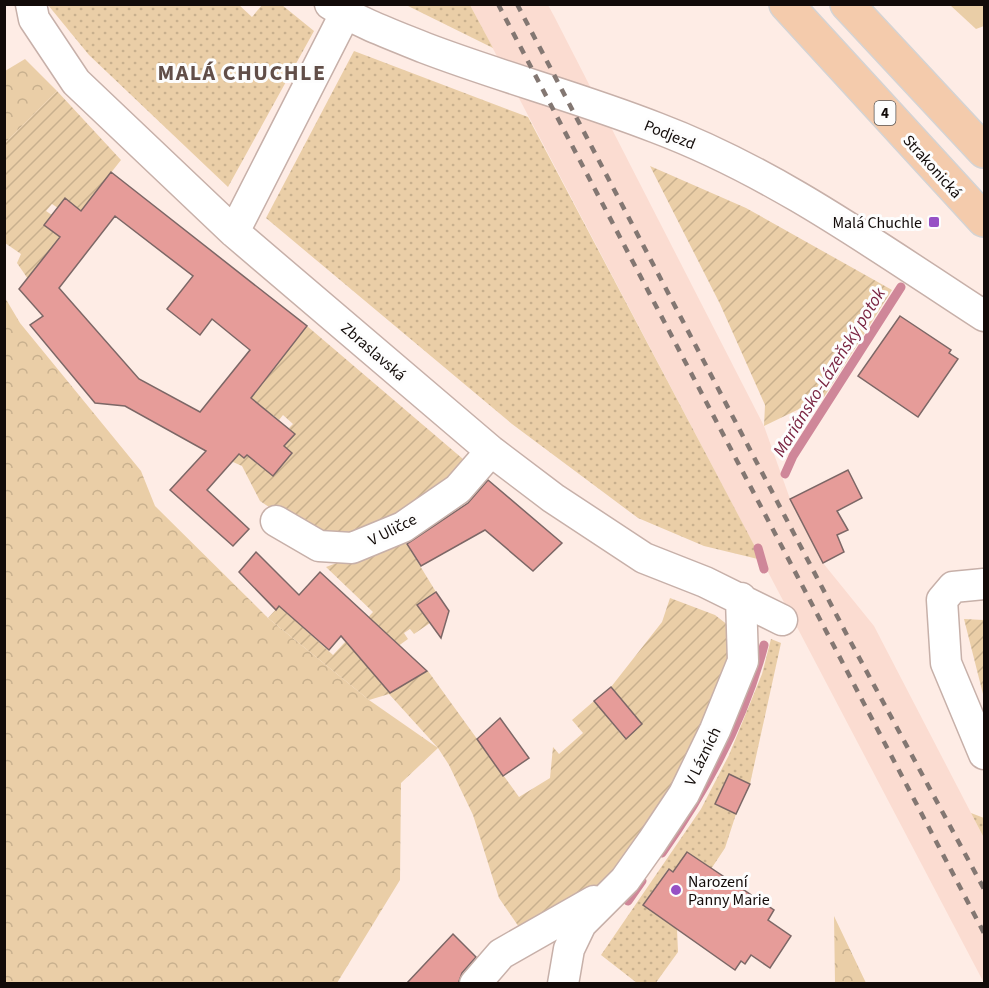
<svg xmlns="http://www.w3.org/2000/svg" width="989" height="988" font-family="'Source Sans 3',sans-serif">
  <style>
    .built { fill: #fbdcd1 }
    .grass { fill: url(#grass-dots) }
    .forest { fill: url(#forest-crowns) }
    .garden { fill: url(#garden-furrows) }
    .pitch { fill: #eacea7 }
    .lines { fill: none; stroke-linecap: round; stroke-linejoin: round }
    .stream { stroke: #cf8799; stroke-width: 9 }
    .building { fill: #e69c99; stroke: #7c6766; stroke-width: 1.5; fill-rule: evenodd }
    .minor-casing { stroke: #c7b0a9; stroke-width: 33 }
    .primary-casing { stroke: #d4d3d3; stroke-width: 36 }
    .minor { stroke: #fff; stroke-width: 30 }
    .primary { stroke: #f4cbac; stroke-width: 33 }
    .rail { stroke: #837772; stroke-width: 4.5; stroke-dasharray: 8 8; stroke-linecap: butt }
    .poi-dot { fill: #9651c5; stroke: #fdfdfd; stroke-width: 2 }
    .labels { text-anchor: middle; stroke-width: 6; stroke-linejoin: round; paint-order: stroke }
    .shield { fill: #fdfdfd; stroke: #585452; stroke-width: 1.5 }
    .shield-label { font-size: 15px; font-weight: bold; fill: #120b09 }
    .street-label { font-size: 16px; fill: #120b09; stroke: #fdfdfd }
    .poi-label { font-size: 16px; fill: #120b09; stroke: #fdfdfd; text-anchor: end }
    .water-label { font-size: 18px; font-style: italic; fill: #7a2542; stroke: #fdfdfd }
    .district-label { font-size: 22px; font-weight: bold; letter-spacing: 1.5px; fill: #614e48; stroke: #fdfdfd }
  </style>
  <defs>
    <pattern id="grass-dots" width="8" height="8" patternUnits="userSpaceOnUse" patternTransform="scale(1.5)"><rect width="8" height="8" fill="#eacea7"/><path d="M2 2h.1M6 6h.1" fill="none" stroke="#c8b08e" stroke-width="1.8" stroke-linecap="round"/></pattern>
    <pattern id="forest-crowns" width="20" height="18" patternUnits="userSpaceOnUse" patternTransform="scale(1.5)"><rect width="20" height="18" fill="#eacea7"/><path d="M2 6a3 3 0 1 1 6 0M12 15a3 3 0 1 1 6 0" fill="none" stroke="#c8b08e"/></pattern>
    <pattern id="garden-furrows" width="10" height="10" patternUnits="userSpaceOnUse" patternTransform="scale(1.5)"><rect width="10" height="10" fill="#eacea7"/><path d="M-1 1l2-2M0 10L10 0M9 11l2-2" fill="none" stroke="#c8b08e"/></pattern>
  </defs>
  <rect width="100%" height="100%" fill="#feece5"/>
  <path class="built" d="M470 5H548L554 16 764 426 790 499 823 563 874 626 984 838V983Z"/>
  <path class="grass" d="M48 5H239L252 17 262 5H282L314 31 228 187 89 55Z
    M406 5H470L493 48Z
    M354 51 528 117 762 560 704 546 638 518 512 424 266 218Z
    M771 639 781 643 750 784 729 774 715 803 736 814 725 848 711 869 687 852 673 872 668 869 643 905 677 929 678 952 655 984 637 983 601 955 701 809 729 755 762 674Z
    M971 813 984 818V838Z"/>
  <path class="forest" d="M25 59 57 91 5 143V71Z
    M4 296 20 323 141 471 155 506 268 618 369 700 438 748 401 783 400 880 337 983H5Z
    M834 916 866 983H835Z"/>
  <path class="garden" d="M57 91 121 160 81 211 58 208 52 204 46 211 52 215 44 225 60 237 28 279 17 263 21 254 5 243V143Z
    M650 166 746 208 892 290 824 397 764 426 765 405 720 304Z
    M307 326 470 465 395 519 343 539 278 513 260 501 242 466 224 458 234 450 243 458 247 455 273 476 292 454 284 446 294 434 289 428 293 424 283 415 279 420 273 415 267 423 242 409Z
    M403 538 436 592 417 605 430 623 414 634 410 629 404 633 408 639 369 667 390 692 428 671 519 797 550 778 553 747 559 754 583 733 572 720 594 701 625 739 642 724 611 687 662 622 670 598 715 615 733 629 725 674 652 829 610 880 521 930 499 898 473 815 449 765 438 748 389 694 369 700 268 618 279 606 333 655 373 612 326 567Z
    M964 619 984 620V698Z"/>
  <path class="pitch" d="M950 5H984V26L976 29Z"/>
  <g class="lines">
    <path class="stream" d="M785 474 793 456 901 287
      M758 548 764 569
      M662 853C707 789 744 721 764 645
      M628 901 642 881"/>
  </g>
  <path class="building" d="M111 172 307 326 251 398 295 434 284 446 292 453 273 476 247 455 244 458 239 454 207 490 249 529 233 546 170 490 206 451 125 406 95 403 30 325 43 316 19 289 60 237 44 225 65 198 81 211ZM115 216 193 276 167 309 200 335 212 319 250 350 200 412 139 379 59 288Z
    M900 316 951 350 949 353 958 359 918 417 858 376Z
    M848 470 862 498 837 511 848 530 837 535 844 552 823 563 790 499Z
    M488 480 562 543 533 571 485 530 421 566 407 544 468 503Z
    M256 552 299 595 320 572 427 671 390 693 341 636 329 650 279 606 276 610 239 572Z
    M436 592 449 611 441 638 417 605Z
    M611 687 642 724 626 739 594 701Z
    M500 718 529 758 503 776 477 739Z
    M729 774 750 784 736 814 715 804Z
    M687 852 774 910 768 920 791 936 770 968 751 955 745 964 741 961 735 970 643 905 669 869 673 872Z
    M453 934 476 957 462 973 458 984H406Z"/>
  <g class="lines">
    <defs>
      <path id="minor" d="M31 4 34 19 76 82 234 232 491 451 553 498 644 558 705 582 782 620
        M330 4C359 23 393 35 425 48 501 77 581 98 657 128 776 173 879 248 984 316
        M234 232 345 14
        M276 521 319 546 352 548 403 527 458 489 491 451
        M984 584 953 587 942 600 946 663 984 754
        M475 984 501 954 594 901
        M563 984 569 949 581 924 625 880 652 842 684 794 715 730 743 661 741 598"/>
      <path id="primary" d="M786 4 984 220
        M847 4 984 151"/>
    </defs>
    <use href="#minor" class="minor-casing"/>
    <use href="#primary" class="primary-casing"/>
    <use href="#minor" class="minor"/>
    <use href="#primary" class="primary"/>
    <path class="rail" d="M498 4 984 933
      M517 4 848 637 984 889"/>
  </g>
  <g class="poi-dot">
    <rect x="928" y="216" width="12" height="12" rx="3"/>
    <circle cx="676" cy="890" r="6"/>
  </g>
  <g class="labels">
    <rect class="shield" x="874.5" y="101" width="21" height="24" rx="4.5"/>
    <g class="shield-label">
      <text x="885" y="118">4</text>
    </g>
    <g class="street-label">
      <text transform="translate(670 134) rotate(22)" y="6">Podjezd</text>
      <text transform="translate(933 166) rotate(48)" y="6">Strakonická</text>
      <text transform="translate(374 351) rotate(41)" y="6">Zbraslavská</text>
      <text transform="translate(392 529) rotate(-27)" y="6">V Uličce</text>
      <text transform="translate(702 756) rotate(-64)" y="6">V Lázních</text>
    </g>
    <g class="poi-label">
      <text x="922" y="228">Malá Chuchle</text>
      <text x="688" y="887" text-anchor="start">Narození<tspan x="688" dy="18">Panny Marie</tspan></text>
    </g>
    <g class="water-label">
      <text transform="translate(829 372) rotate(-58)" y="6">Mariánsko-Lázeňský potok</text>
    </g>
    <g class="district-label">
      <text x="242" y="80">MALÁ CHUCHLE</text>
    </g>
  </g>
  <rect width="989" height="988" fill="none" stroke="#120b09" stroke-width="12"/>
</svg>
